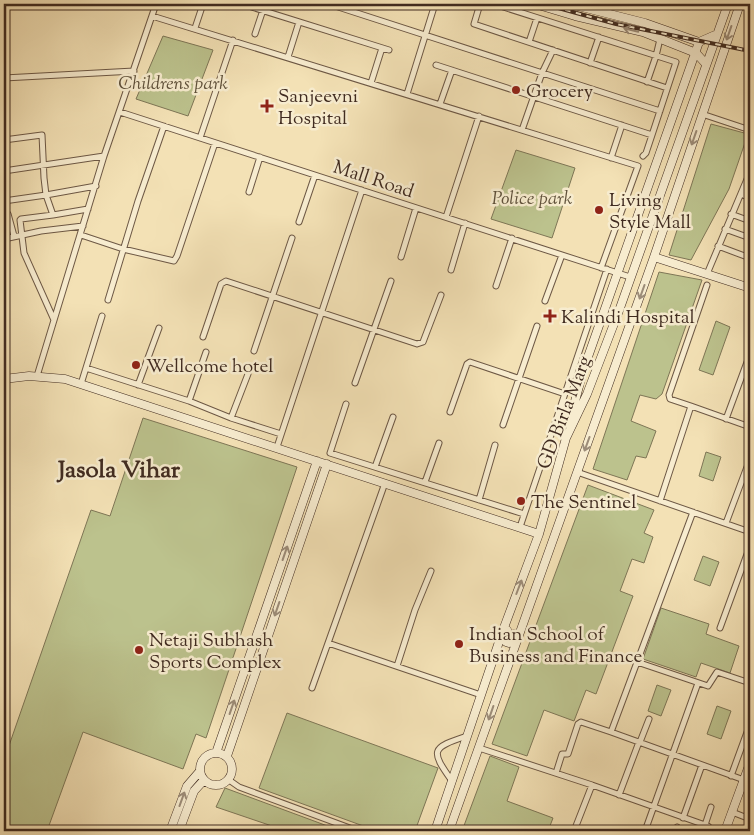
<svg xmlns="http://www.w3.org/2000/svg" width="754" height="835" font-family="'Sorts Mill Goudy',serif">
  <style>
    .green { fill: #bcc28d; stroke: #7e7656 }
    .lines { fill: none; stroke-linecap: round; stroke-linejoin: round }
    .street-casing { stroke: #6d5845; stroke-width: 7 }
    .secondary-casing { stroke: #402b20; stroke-width: 9 }
    .street { stroke: #f7eccf; stroke-width: 5 }
    .secondary { stroke: #f7eccf; stroke-width: 8 }
    .rail-casing { stroke: #402b20; stroke-width: 4 }
    .rail { stroke: #f7eccf; stroke-width: 2; stroke-dasharray: 5.5; stroke-linecap: butt }
    .oneway { stroke: #9c8c78 }
    .poi-dot { fill: #8f2418; stroke: #f7eccf; stroke-width: 2 }
    .labels { text-anchor: middle; stroke-width: 5; stroke-linejoin: round; paint-order: stroke }
    .park-label { font-size: 19px; font-style: italic; fill: #5f513b; stroke: #f7eccf }
    .poi-label { font-size: 19px; fill: #402b20; stroke: #f7eccf; text-anchor: start }
    .street-label { font-size: 19px; fill: #402b20; stroke: #f7eccf }
    .district-label { font-size: 24px; font-weight: bold; fill: #402b20; stroke: #f7eccf }
  </style>
  <rect width="100%" height="100%" fill="#f3e1b5"/>
  <filter id="stains"><feTurbulence type="fractalNoise" baseFrequency=".004" numOctaves="4"/><feColorMatrix values="0 0 0 0 .2 0 0 0 0 .09 0 0 0 0 .02 0 0 0 .5 -.17"/></filter>
  <radialGradient id="worn" r=".72"><stop offset=".6" stop-color="#630" stop-opacity="0"/><stop offset="1" stop-color="#630" stop-opacity=".3"/></radialGradient>
  <path class="green" d="M163 36 213 50 188 116 136 99Z
    M711 124 748 134 729 189 691 260 669 255Z
    M516 150 575 168 552 238 491 219Z
    M659 272 702 280 662 394 656 399 640 395 631 421 656 431 646 458 636 456 627 480 593 469Z
    M716 321 730 327 713 375 699 370Z
    M143 418 297 467 206 738 196 734 183 769 83 732 47 831H4V760L91 510 110 516Z
    M706 452 721 457 713 481 699 476Z
    M588 485 654 510 644 533 653 537 644 563 632 559 620 591 633 596 596 694 586 690 574 721 544 710 527 756 492 744Z
    M703 556 719 562 710 586 694 580Z
    M661 608 709 624 706 634 739 646 730 673 701 663 696 677 643 659Z
    M657 685 671 690 661 716 648 711Z
    M717 706 731 711 721 739 707 734Z
    M287 713 438 768 415 831H377L259 788Z
    M490 756 519 767 507 801 553 818 548 831H462Z
    M225 788 341 831H271L272 826 216 807Z"/>
  <g class="lines">
    <defs>
      <path id="street" d="M242 4 389 50
        M329 4 660 111
        M480 4 474 24 667 88
        M494 4 676 62 652 135 646 153 643 156
        M152 16 638 166 601 268
        M195 28 203 4
        M255 34 263 10
        M529 42 537 18
        M288 57 299 22
        M590 63 599 37
        M436 65 652 135
        M4 78 134 71
        M647 82 656 56 660 39
        M371 83 382 48
        M407 94 435 4
        M440 104 452 70
        M120 112 630 277
        M702 114 750 130
        M522 130 542 73 553 50
        M200 138 233 40
        M4 140 42 135 44 178 46 195 96 186
        M611 158 622 125
        M4 171 104 156
        M4 185 7 201
        M249 192 260 157
        M741 194 750 198
        M4 201 46 195 53 215 21 219 20 220 24 253 54 320
        M8 214 14 236
        M731 214 750 221
        M53 215 88 209
        M446 217 479 116
        M299 222 315 175
        M725 229 750 238
        M81 235 123 249 174 261 177 256 215 143
        M4 239 41 231 83 226
        M718 246 750 258
        M401 257 416 208
        M451 270 465 223
        M707 274 750 172
        M496 286 512 238
        M108 300 138 201 164 126
        M545 301 562 255
        M203 337 221 284 226 281 417 344 423 342 441 295
        M254 351 292 238
        M86 368 189 401 231 418 281 434
        M37 376 104 156 156 4
        M355 383 391 281
        M81 384 102 316
        M138 385 159 328
        M189 401 206 352
        M346 404 330 453 524 514
        M691 406 750 427
        M450 412 467 364 470 362 565 394
        M231 418 248 374
        M726 419 750 354
        M503 425 537 326
        M277 447 362 190
        M375 467 393 417
        M577 472 750 532
        M425 482 439 443
        M479 500 495 445
        M660 501 691 406 670 399 669 395 707 285
        M726 523 750 459
        M520 527 607 269
        M720 628 750 546
        M328 643 481 695
        M637 662 708 686 717 672 750 683
        M397 666 415 610 431 571
        M312 688 385 483
        M611 732 693 512
        M640 742 649 719
        M479 748 592 785 708 826 710 828 711 831
        M556 773 562 754H568L578 724 581 722 611 732 744 780
        M731 776 750 724
        M229 780 239 787 358 831
        M452 781C430 750 431 748 467 736
        M619 795 639 742
        M732 812 750 819
        M683 818 702 765
        M705 825 711 807
        M574 831 592 785
        M645 831 698 683
        M676 831 677 827"/>
      <path id="secondary" d="M535 4 575 16 643 32 696 53 706 64
        M570 4 645 23 699 42 715 35
        M654 257 750 288
        M4 379 29 376 65 379 539 534
        M569 424 583 371 699 42
        M507 630 505 638 506 642 509 643 514 634
        M200 769a16 16 0 1 1 32 0a16 16 0 1 1-32 0Z
        M216 753 317 461
        M227 756 327 464
        M170 831 187 786 200 771
        M179 831 194 791 204 780
        M435 831 502 633 539 534 566 438 587 394 620 308 728 4
        M449 831 654 257 740 4
        M725 831 750 763"/>
    </defs>
    <use href="#street" class="street-casing"/>
    <use href="#secondary" class="secondary-casing"/>
    <use href="#street" class="street"/>
    <use href="#secondary" class="secondary"/>
    <defs>
      <path id="rail" d="M544 4 616 24 750 51"/>
    </defs>
    <use href="#rail" class="rail-casing"/>
    <use href="#rail" class="rail"/>
  </g>
  <defs><path id="oneway-shaft" d="M-6 0H5M1.5-3L5.5 0L1.5 3" fill="none" stroke-width="1.6" stroke-linecap="round" stroke-linejoin="round" transform="scale(1.25)"/></defs>
  <g class="oneway">
    <use href="#oneway-shaft" transform="translate(631 30) rotate(-166)"/>
    <use href="#oneway-shaft" transform="translate(729 33) rotate(109)"/>
    <use href="#oneway-shaft" transform="translate(694 138) rotate(109)"/>
    <use href="#oneway-shaft" transform="translate(642 292) rotate(110)"/>
    <use href="#oneway-shaft" transform="translate(587 444) rotate(110)"/>
    <use href="#oneway-shaft" transform="translate(285 553) rotate(-71)"/>
    <use href="#oneway-shaft" transform="translate(519 587) rotate(-69)"/>
    <use href="#oneway-shaft" transform="translate(277 609) rotate(109)"/>
    <use href="#oneway-shaft" transform="translate(232 707) rotate(-71)"/>
    <use href="#oneway-shaft" transform="translate(491 713) rotate(109)"/>
    <use href="#oneway-shaft" transform="translate(182 799) rotate(-70)"/>
  </g>
  <g class="poi-dot">
    <circle cx="516" cy="90" r="5"/>
    <path d="M264.5 98.5h5v5h5v5h-5v5h-5v-5h-5v-5h5z"/>
    <circle cx="599" cy="210" r="5"/>
    <path d="M547.5 308.5h5v5h5v5h-5v5h-5v-5h-5v-5h5z"/>
    <circle cx="136" cy="365" r="5"/>
    <circle cx="521" cy="501" r="5"/>
    <circle cx="459" cy="644" r="5"/>
    <circle cx="139" cy="650" r="5"/>
  </g>
  <g class="labels">
    <g class="park-label">
      <text x="173" y="89">Childrens park</text>
      <text x="532" y="204">Police park</text>
    </g>
    <g class="poi-label">
      <text x="526" y="97">Grocery</text>
      <text x="278" y="102">Sanjeevni<tspan x="278" dy="22">Hospital</tspan></text>
      <text x="609" y="206">Living<tspan x="609" dy="22">Style Mall</tspan></text>
      <text x="561" y="323">Kalindi Hospital</text>
      <text x="146" y="372">Wellcome hotel</text>
      <text x="531" y="508">The Sentinel</text>
      <text x="469" y="640">Indian School of<tspan x="469" dy="22">Business and Finance</tspan></text>
      <text x="149" y="646">Netaji Subhash<tspan x="149" dy="22">Sports Complex</tspan></text>
    </g>
    <g class="street-label">
      <text transform="translate(374 178) rotate(18)" y="7">Mall Road</text>
      <text transform="translate(563 412) rotate(-69)" y="7">GD Birla Marg</text>
    </g>
    <g class="district-label">
      <text x="119" y="477">Jasola Vihar</text>
    </g>
  </g>
  <rect width="754" height="835" fill="none" stroke="#f3e1b5" stroke-width="20"/>
  <rect x="5" y="5" width="744" height="825" fill="none" stroke="#402b20" stroke-width="2.5"/>
  <rect x="10" y="10" width="734" height="815" fill="none" stroke="#402b20"/>
  <rect width="100%" height="100%" filter="url(#stains)"/>
  <rect width="100%" height="100%" fill="url(#worn)"/>
</svg>
